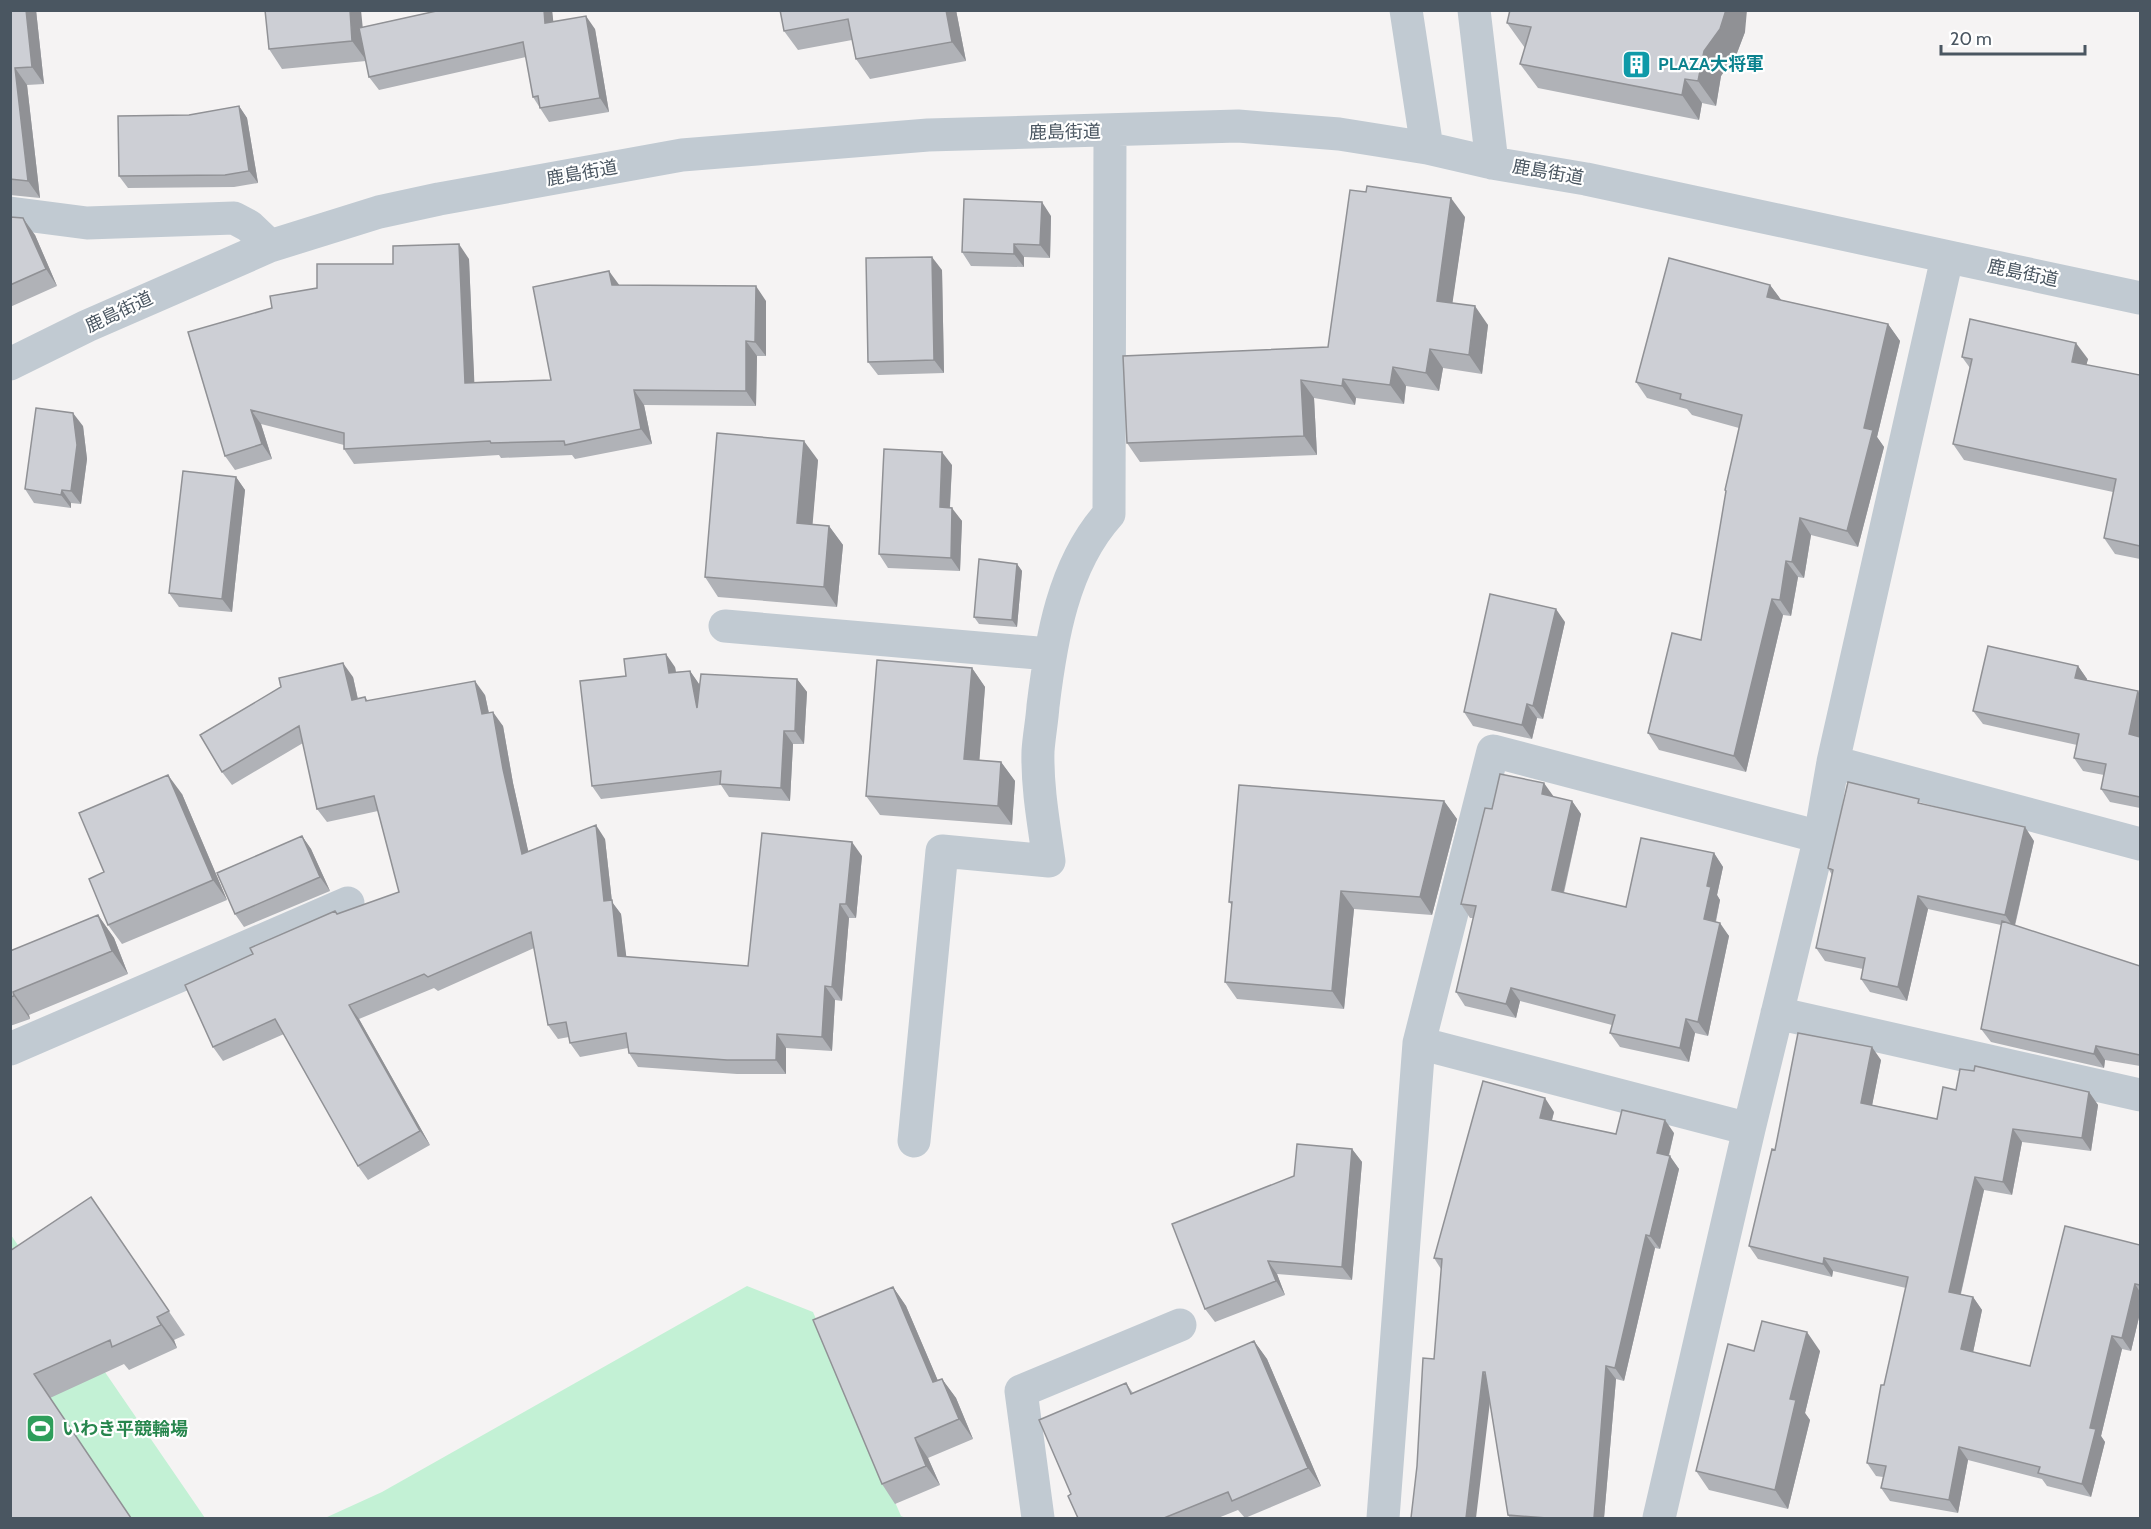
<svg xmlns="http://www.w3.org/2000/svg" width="2151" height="1529" font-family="Cabin,'Noto Sans JP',sans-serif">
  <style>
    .green { fill: #c3f1d5 }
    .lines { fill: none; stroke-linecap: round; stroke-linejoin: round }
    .minor { stroke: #c1cad2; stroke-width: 33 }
    .wall { fill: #b0b2b7 }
    .shaded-wall { fill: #909195 }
    .building { fill: #cdcfd5; stroke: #909195; stroke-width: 1.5 }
    .labels { text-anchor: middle; stroke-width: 4.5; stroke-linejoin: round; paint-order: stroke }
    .culture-label { font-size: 18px; font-weight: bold; fill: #0d838f; stroke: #fff; text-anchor: start }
    .street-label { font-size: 18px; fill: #4a5661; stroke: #fff }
    .leisure-label { font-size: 18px; font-weight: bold; fill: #27864d; stroke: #fff; text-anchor: start }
  </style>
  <rect width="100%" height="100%" fill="#f5f3f3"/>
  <path class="green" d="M11 1235 205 1518H11Z
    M747 1286 813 1312 901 1516 906 1518H325L382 1492Z"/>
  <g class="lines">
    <path class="minor" d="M1406 10 1427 148
      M1474 10 1492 163
      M10 213 87 223 234 218 249 226 270 246
      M10 364 87 326 270 246 379 212 439 199 682 155 928 135 1238 126 1339 134 1427 148 1492 163 1586 179 2140 298
      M725 626 1049 654
      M1833 762 2140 844
      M1777 1013 2140 1095
      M1419 1043 1749 1129
      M10 1049 348 903
      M914 1141 942 851 1049 861C1044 825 1037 788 1038 751 1039 736 1042 721 1043 706 1051 640 1063 565 1109 514L1110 131
      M1038 1518 1021 1391 1180 1325
      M1383 1518 1419 1043 1493 751 1820 837
      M1659 1518 1749 1129 1820 837 1833 762 1947 258"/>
  </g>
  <path class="wall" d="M10 10H36L44 84 27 85 40 198 10 195Z
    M441 10H552L553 21 595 29 609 112 549 122 533 97 526 57 379 90 369 77 366 61 282 69 269 49 363 27Z
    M780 10H956L966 61 870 79 856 59 852 40 798 50 784 31Z
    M1507 23 1745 32 1737 53 1721 76 1716 106 1702 103 1699 120 1538 88 1520 64 1525 48Z
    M239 106 247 118 258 183 234 187 128 188 119 176 189 115Z
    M1051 216 1050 258 1024 257V267L971 266 962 252Z
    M10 217 35 235 57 286 10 307Z
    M1465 217 1452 303 1488 325 1482 374 1443 368 1439 391 1406 386 1404 404 1356 398 1355 405 1314 398 1317 455 1140 462 1127 443 1328 347Z
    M469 259 474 382 551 380 619 285 766 301V356H757L756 406 644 405 652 444 575 459 572 455 501 458 499 455 354 464 344 449V445L261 424 272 459 235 470 225 456 272 308 317 288 393 264Z
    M942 270 944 373 878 375 868 362Z
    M1770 285 1781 300 1888 324 1900 341 1877 437 1884 447 1858 547 1811 535 1804 578 1798 577 1791 616 1783 615 1746 772 1659 750 1648 733 1701 640 1726 492 1725 490 1739 428 1692 415 1687 409 1647 398 1636 382Z
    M1962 357 2088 359 2086 365 2140 375V559L2115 554 2104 538 2113 492 1964 460 1953 444 1970 368Z
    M83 426 87 459 81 504 71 503V508L34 503 25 489Z
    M818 460 812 524 829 526 843 545 837 607 718 597 705 577Z
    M952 465 950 508 962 521 960 571 888 568 879 554Z
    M236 477 245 490 232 612 179 607 169 593Z
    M1017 564 1022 571 1017 627 979 624 974 617Z
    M1565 622 1543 719 1537 718 1532 739 1473 726 1464 712Z
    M2078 666 2087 679V681L2138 691 2140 695V808L2110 802 2101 789 2104 775 2083 771 2074 758 2077 745 1983 724 1973 711Z
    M675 667 676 672 690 671 699 684V687L797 679 807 692 804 744H793L790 801 729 797 721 785 601 799 592 786 626 676Z
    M972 668 985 687 979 760 1001 762 1015 781 1012 825 880 815 866 796Z
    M353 677 358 699 365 697 368 701 485 695 489 713 503 726 513 783 528 851 605 839 612 902 621 914 626 957 748 966 862 856 856 918H849L842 1001 835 1000 832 1051 786 1048V1074H737L638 1067 629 1053 628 1048 580 1057 570 1043 569 1037 558 1039 548 1025 534 948 438 991 434 988 359 1019 430 1145 368 1180 358 1166 284 1034 223 1061 213 1047 338 914 399 892 378 811 327 822 317 809 303 743 232 785 222 772Z
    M182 794 227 900 122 944 108 925 104 872Z
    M1554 797 1572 801 1581 814 1564 893 1626 907 1714 853 1723 867 1717 895 1720 900 1716 922 1729 936 1708 1036 1695 1033 1689 1062 1620 1047 1610 1033 1612 1025 1520 1001 1516 1018 1465 1006 1456 992 1473 918H1470L1461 904 1492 809Z
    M1444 801 1457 819 1432 915 1354 909 1344 1009 1237 999 1225 982 1232 905 1229 902Z
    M1923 804 2034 841 2015 926 2140 966V1066L2105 1060 2104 1068 1991 1042 1981 1029 2001 925 1928 909 1907 1001 1870 992 1861 979 1863 969 1825 961 1816 948 1832 875 1828 868Z
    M302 836 311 849 330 891 244 927 235 914Z
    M98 915 114 938 128 974 29 1015 30 1019 10 1026V951Z
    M1881 1060 1872 1105 1937 1119 1956 1090 2089 1092 2098 1105 2091 1151 2022 1142 2012 1195 1984 1190 1961 1294 1973 1297 1982 1310 1973 1352 2030 1366 2140 1245V1313L2131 1351 2122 1349 2101 1436 2105 1442 2091 1497 2047 1486 2042 1479 1968 1460 1958 1513 1890 1501 1881 1488 1883 1477 1876 1476 1867 1463 1906 1288 1833 1271 1832 1277 1758 1259 1749 1246 1775 1150Z
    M1554 1112 1552 1120 1616 1134 1674 1133 1669 1156 1679 1169 1660 1249 1655 1248 1624 1381 1616 1379 1604 1518H1510L1508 1515 1490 1403 1441 1269 1434 1258Z
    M1352 1149 1362 1162 1352 1280 1277 1274 1285 1295 1215 1322 1205 1309 1294 1176Z
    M91 1197 185 1335 174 1340 177 1348 129 1370 124 1364 50 1398 10 1518V1251Z
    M893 1287 906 1306 938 1381 942 1379 956 1398 973 1439 928 1458 940 1485 895 1504 882 1484Z
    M1254 1341 1267 1359 1321 1486 1245 1518 1238 1510 1218 1518H1078L1071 1494 1126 1383 1133 1393Z
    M1754 1351H1820L1805 1413 1810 1420 1788 1509 1709 1490 1696 1471Z"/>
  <path class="shaded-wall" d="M26 10H36L44 84 32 67Z
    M350 10H361L366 60 352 41Z
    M544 10H552L555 36 545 23Z
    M946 10H956L966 61 952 42Z
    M1726 10H1747L1745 32 1737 53 1721 76 1716 106 1698 81 1704 51Z
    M586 16 595 29 609 112 600 98Z
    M15 68 27 85 40 198 28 181Z
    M1685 79 1702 103 1699 120 1682 95Z
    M239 106 247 118 258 183 249 171Z
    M1451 198 1465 217 1450 320 1437 301Z
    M1042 202 1051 216 1050 258 1040 245Z
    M23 218 35 235 57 286 46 269Z
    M459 244 469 259 475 397 465 383Z
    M1014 244 1024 257V267L1014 254Z
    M932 257 942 270 944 373 934 360Z
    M609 271 620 286 612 285Z
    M1770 285 1782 301 1767 297Z
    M756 286 766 301V356L755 342Z
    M1475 306 1488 325 1482 374 1469 355Z
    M1888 324 1900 341 1877 437 1884 447 1858 547 1847 531 1864 428Z
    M746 341 757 356 756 406 746 391Z
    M2076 343 2088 359 2083 378 2072 362Z
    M1430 349 1443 368 1439 391 1426 373Z
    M1393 367 1406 386 1404 404 1390 385Z
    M1343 379 1356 398 1355 405 1342 386Z
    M1301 380 1314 398 1317 455 1304 436Z
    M634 390 644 405 652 444 641 429Z
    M251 410 261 424 272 459 262 444Z
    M73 413 83 426 87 459 81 504 71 491Z
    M804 441 818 460 811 543 797 523Z
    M942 452 952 465 949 521 940 507Z
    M236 477 245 490 232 612 222 599Z
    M62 490 71 503V508L61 495Z
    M952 508 962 521 960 571 951 558Z
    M1800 518 1811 535 1804 578 1792 562Z
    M829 526 843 545 837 607 824 587Z
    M1786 561 1798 577 1791 616 1780 600Z
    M1017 564 1022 571 1017 627 1012 620Z
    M1772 599 1783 615 1746 772 1734 756Z
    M1556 609 1565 622 1543 719 1533 706Z
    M666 654 675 667 678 686 669 673Z
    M343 663 353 677 361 714 352 700Z
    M2078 666 2087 679 2085 692 2075 678Z
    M972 668 985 687 978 779 964 759Z
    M690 671 699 684 706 721 697 708Z
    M797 679 807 692 804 744 795 731Z
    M475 681 485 695 492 728 482 714Z
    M2138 691 2140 695V736L2138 747 2129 734Z
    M1527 704 1537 718 1532 739 1522 725Z
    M493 712 503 726 513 783 532 868 522 854 503 769Z
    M784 731 793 744 790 801 781 788Z
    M1001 762 1015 781 1012 825 998 806Z
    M168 775 182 794 227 900 213 880Z
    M1544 783 1554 797 1542 794Z
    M1444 801 1457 819 1432 915 1420 897Z
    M1572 801 1581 814 1561 903 1552 890Z
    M596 825 605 839 612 902 621 914 628 970 618 956 604 901Z
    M2025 827 2034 841 2014 928 2005 915Z
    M302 836 311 849 330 891 320 877Z
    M852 842 862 856 856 918 846 904Z
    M1714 853 1723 867 1717 895 1720 900 1713 933 1704 919 1707 886Z
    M1341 891 1354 909 1344 1009 1332 991Z
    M1918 896 1928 909 1907 1001 1898 987Z
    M840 904 849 918 842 1001 832 987Z
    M98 915 114 938 128 974 112 951Z
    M1720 923 1729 936 1708 1036 1698 1022Z
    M825 986 835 1000 832 1051 822 1037Z
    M1511 988 1520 1001 1516 1018 1506 1004Z
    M13 992 29 1015 30 1019 14 996Z
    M349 1005 359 1019 430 1145 420 1131Z
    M1686 1019 1695 1033 1689 1062 1680 1048Z
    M777 1034 786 1048V1074L776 1060Z
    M2096 1046 2105 1060 2104 1068 2094 1054Z
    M1872 1047 1881 1060 1870 1116 1861 1103Z
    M2089 1092 2098 1105 2091 1151 2082 1138Z
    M1545 1098 1554 1112 1549 1131 1540 1118Z
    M1665 1120 1674 1133 1666 1166 1657 1153Z
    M2013 1129 2022 1142 2012 1195 2003 1182Z
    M1352 1149 1362 1162 1352 1280 1342 1267Z
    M1670 1156 1679 1169 1660 1249 1650 1236Z
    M1975 1177 1984 1190 1958 1305 1949 1292Z
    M1646 1235 1655 1248 1624 1381 1615 1368Z
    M1824 1258 1833 1271 1832 1277 1823 1264Z
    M1268 1261 1277 1274 1285 1295 1276 1281Z
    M2135 1284 2140 1292V1313L2131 1351 2122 1338Z
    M893 1287 906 1306 947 1402 933 1382Z
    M1973 1297 1982 1310 1971 1362 1961 1349Z
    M157 1317 174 1340 177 1348 161 1325Z
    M1807 1332 1820 1351 1805 1413 1810 1420 1788 1509 1775 1490 1790 1399Z
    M2112 1336 2122 1349 2101 1436 2105 1442 2091 1497 2082 1484 2090 1428Z
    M1254 1341 1267 1359 1321 1486 1308 1468Z
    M1606 1366 1616 1379 1604 1518H1594Z
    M1483 1372 1492 1385 1476 1518H1466Z
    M942 1379 956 1398 973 1439 959 1419Z
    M915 1438 928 1458 940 1485 926 1466Z
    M1959 1447 1968 1460 1958 1513 1949 1500Z"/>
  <path class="building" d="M10 10H26L32 67 15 68 28 181 10 179Z
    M265 10H350L352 41 269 49Z
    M441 10H544L545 23 586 16 600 98 540 108 538 96 533 97 523 42 369 77 359 28Z
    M780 10H946L952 42 856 59 848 19 784 31Z
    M1510 10H1726L1720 29 1704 51 1698 81 1685 79 1682 95 1520 64 1531 27 1507 23Z
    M239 106 249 171 225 175 119 176 118 116 189 115Z
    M1367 186 1451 198 1437 301 1475 306 1469 355 1430 349 1426 373 1393 367 1390 385 1343 379 1342 386 1301 380 1304 436 1127 443 1123 356 1328 347 1350 190 1366 192Z
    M964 199 1042 202 1040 245 1014 244V254L962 252Z
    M10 217 23 218 46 269 10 285Z
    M459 244 465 383 551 380 533 287 609 271 612 285 756 286 755 342 746 341V391L634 390 641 429 565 445 564 441 491 443 490 441 344 449V433L251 410 262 444 225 456 188 332 272 308 270 296 317 288V264H393V246Z
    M932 257 934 360 868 362 866 258Z
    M1669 258 1770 285 1767 297 1888 324 1864 428 1873 430 1847 531 1800 518 1792 562 1786 561 1780 600 1772 599 1734 756 1648 733 1672 633 1701 640 1726 491 1725 490 1742 415 1680 399 1681 394 1636 382Z
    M1970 319 2076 343 2072 362 2140 375V546L2104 538 2116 479 1953 444 1972 359 1962 357Z
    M36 408 73 413 77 445 71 491 62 490 61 495 25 489Z
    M717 433 804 441 797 523 829 526 824 587 705 577Z
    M884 449 942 452 940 507 952 508 951 558 879 554Z
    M183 471 236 477 222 599 169 593Z
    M979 559 1017 564 1012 620 974 617Z
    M1490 594 1556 609 1533 706 1527 704 1522 725 1464 712Z
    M1988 646 2078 666 2075 678 2138 691 2129 734 2140 737V797L2101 789 2106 764 2074 758 2079 734 1973 711Z
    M666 654 669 673 690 671 697 708 701 674 797 679 795 731H784L781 788 720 784 721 771 592 786 580 681 626 676 624 659Z
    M877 660 972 668 964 759 1001 762 998 806 866 796Z
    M343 663 352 700 365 697 366 701 475 681 482 714 493 712 503 769 522 854 596 825 604 901 612 900 618 956 748 966 762 833 852 842 846 904H840L832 987 825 986 822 1037 777 1034 776 1060H727L629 1053 626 1033 570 1043 566 1022 548 1025 531 932 428 977 424 974 349 1005 420 1131 358 1166 275 1019 213 1047 185 985 253 954 250 948 335 911 337 914 399 892 374 796 317 809 299 726 222 772 200 735 281 687 279 678Z
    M1500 774 1544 783 1542 794 1572 801 1552 890 1626 907 1641 838 1714 853 1707 886 1711 887 1704 919 1720 923 1698 1022 1686 1019 1680 1048 1610 1033 1615 1015 1511 988 1506 1004 1456 992 1476 906 1461 904 1485 808 1492 809Z
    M168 775 213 880 108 925 89 879 104 872 79 813Z
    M1848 782 1919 799 1918 803 2025 827 2005 915 1918 896 1898 987 1861 979 1865 958 1816 948 1833 870 1828 868Z
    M1239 785 1444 801 1420 897 1341 891 1332 991 1225 982 1232 902H1229Z
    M302 836 320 877 235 914 217 873Z
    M98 915 112 951 13 992 14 996 10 997V951Z
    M2002 921 2140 966V1055L2096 1046 2094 1054 1981 1029Z
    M1798 1033 1872 1047 1861 1103 1937 1119 1943 1087 1956 1090 1960 1069 1974 1071 1975 1066 2089 1092 2082 1138 2013 1129 2003 1182 1975 1177 1949 1292 1973 1297 1961 1349 2030 1366 2065 1226 2140 1245V1285L2135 1284 2122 1338 2112 1336 2090 1428 2096 1429 2082 1484 2038 1473 2040 1467 1959 1447 1949 1500 1881 1488 1886 1466 1867 1463 1881 1385H1884L1908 1277 1824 1258 1823 1264 1749 1246 1772 1149 1775 1150Z
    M1483 1081 1545 1098 1540 1118 1616 1134 1622 1110 1665 1120 1657 1153 1670 1156 1650 1236 1646 1235 1615 1368 1606 1366 1594 1518H1547L1508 1515 1485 1372H1483L1466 1518H1411L1417 1466 1423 1358 1434 1359 1442 1259 1434 1258Z
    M1297 1144 1352 1149 1342 1267 1268 1261 1276 1281 1205 1309 1172 1224 1294 1176Z
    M91 1197 169 1311 157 1317 161 1325 112 1347 110 1340 34 1374 131 1518H10V1251Z
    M893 1287 933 1382 942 1379 959 1419 915 1438 926 1466 882 1484 813 1320Z
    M1762 1321 1807 1332 1790 1399 1796 1400 1775 1490 1696 1471 1728 1344 1754 1351Z
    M1254 1341 1308 1468 1232 1501 1228 1492 1164 1518H1078L1068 1496 1071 1494 1039 1420 1126 1383 1131 1394Z"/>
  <defs>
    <symbol id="building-square" viewBox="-11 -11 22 22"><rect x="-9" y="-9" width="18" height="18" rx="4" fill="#0f9aa8" stroke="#fff"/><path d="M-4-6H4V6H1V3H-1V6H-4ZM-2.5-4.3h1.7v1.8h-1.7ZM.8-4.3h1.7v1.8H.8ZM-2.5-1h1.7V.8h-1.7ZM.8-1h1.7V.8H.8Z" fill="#fff"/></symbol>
    <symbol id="stadium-square" viewBox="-11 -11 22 22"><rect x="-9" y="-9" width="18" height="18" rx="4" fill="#2e9e5b" stroke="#fff"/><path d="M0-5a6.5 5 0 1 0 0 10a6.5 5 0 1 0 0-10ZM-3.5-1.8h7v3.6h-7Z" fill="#fff"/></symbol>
  </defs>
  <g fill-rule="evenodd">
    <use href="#building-square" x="1620" y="48" width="33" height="33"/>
    <use href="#stadium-square" x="24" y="1412" width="33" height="33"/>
  </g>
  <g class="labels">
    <g class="culture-label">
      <text x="1658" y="70">PLAZA大将軍</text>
    </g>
    <g class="street-label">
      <text transform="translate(1065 132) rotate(-1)" y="6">鹿島街道</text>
      <text transform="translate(1548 172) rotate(10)" y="6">鹿島街道</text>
      <text transform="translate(582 173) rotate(-10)" y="6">鹿島街道</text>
      <text transform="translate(2023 273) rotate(12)" y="6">鹿島街道</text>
      <text transform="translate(119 312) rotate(-25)" y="6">鹿島街道</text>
    </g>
    <g class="leisure-label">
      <text x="62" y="1435">いわき平競輪場</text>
    </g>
  </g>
  <rect width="2151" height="1529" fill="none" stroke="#4a5661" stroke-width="24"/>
  <path d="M1941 45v9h144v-9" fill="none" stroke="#4a5661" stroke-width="3"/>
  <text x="1950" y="45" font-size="18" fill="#4a5661" stroke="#ffffff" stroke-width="4.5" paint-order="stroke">20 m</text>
</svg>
